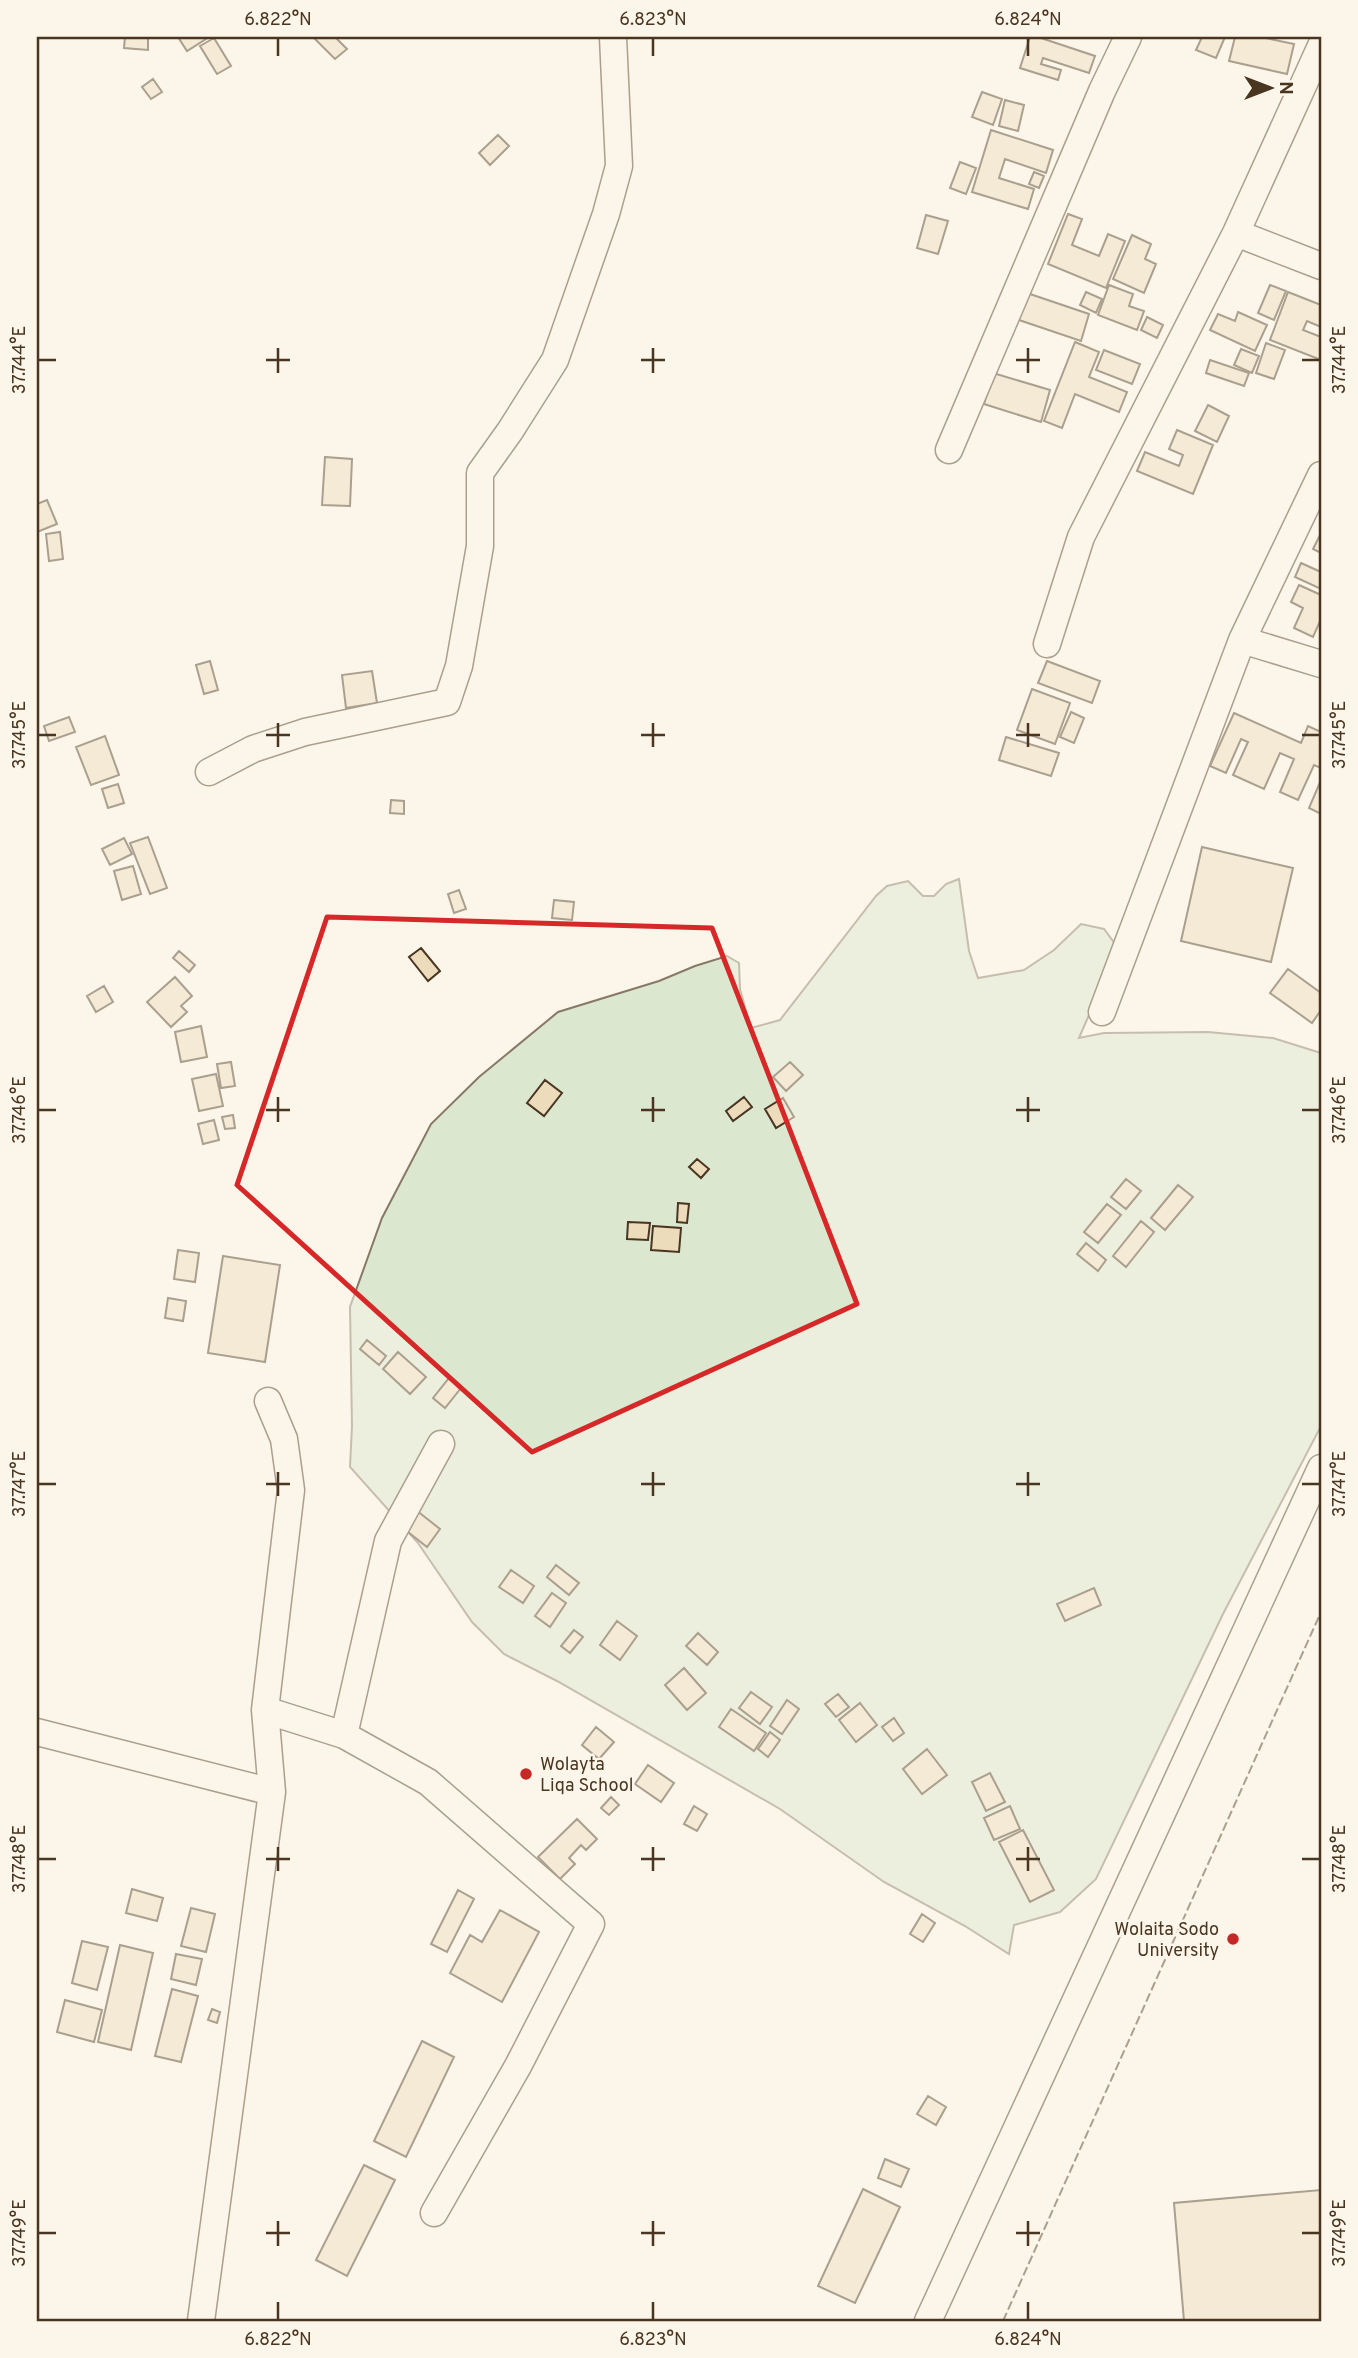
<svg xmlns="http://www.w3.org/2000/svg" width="1358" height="2358" font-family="Overpass,sans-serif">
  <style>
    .green { fill: #dce7d0; stroke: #887966; stroke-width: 2 }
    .building { fill: #ecdcbc; stroke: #4a3520; stroke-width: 2 }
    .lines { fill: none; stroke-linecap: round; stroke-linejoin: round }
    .minor-casing { stroke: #4a3520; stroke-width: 29 }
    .minor { stroke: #fbf6e9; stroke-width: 26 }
    .fence { stroke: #4a3520; stroke-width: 2; stroke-dasharray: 9 3.5; stroke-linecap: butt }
    .marked { fill: none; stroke: #d62828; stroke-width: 5; stroke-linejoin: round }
    .ticks { fill: none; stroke: #4a3520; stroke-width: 2.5 }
    .poi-dot { fill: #c62828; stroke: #fbf6e9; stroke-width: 2.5 }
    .labels { text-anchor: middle; stroke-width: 5; stroke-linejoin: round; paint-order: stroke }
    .poi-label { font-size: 18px; fill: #4a3520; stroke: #fbf6e9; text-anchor: start }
    .neatline { fill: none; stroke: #4a3520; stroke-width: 2.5 }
    .ticks-label { font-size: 18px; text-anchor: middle; fill: #4a3520 }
  </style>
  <rect width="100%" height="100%" fill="#fbf6e9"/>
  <path class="green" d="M959 879 969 951 978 978 1024 970 1054 950 1081 924 1104 929 1118 948 1079 1038 1104 1033 1208 1032 1273 1038 1321 1053V1426L1223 1614 1096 1879 1060 1912 1014 1925 1009 1954 965 1926 884 1882 780 1809 557 1681 504 1654 472 1622 418 1543 350 1467 352 1426 350 1307 382 1218 431 1124 479 1077 558 1012 659 981 695 966 727 956 739 963 740 989 751 1028 780 1020 876 896 887 886 908 881 923 896H934L946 884Z"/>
  <path class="building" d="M125 37H148V50L124 48Z
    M178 37H209L187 51Z
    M313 37H335L347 49 335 59Z
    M1030 37H1038L1095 56 1089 73 1043 58 1041 64 1061 70 1058 80 1020 68Z
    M1202 37H1225L1216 58 1196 50Z
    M1235 37H1261L1294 44 1287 74 1229 61Z
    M214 38 231 66 217 74 200 46Z
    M153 79 162 92 151 99 142 87Z
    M982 92 1002 99 993 125 972 117Z
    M1005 100 1024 105 1018 131 999 126Z
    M991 130 1053 150 1046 173 1005 159 999 178 1034 189 1028 209 972 192Z
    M498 135 509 146 490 165 479 153Z
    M960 162 976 168 966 194 950 188Z
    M1034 172 1044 176 1039 188 1029 184Z
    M1068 214 1082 219 1072 245 1099 256 1108 234 1125 241 1106 288 1048 264Z
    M926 215 948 221 938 254 917 248Z
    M1132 235 1151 244 1145 259 1156 264 1144 293 1113 279Z
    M1109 285 1133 294 1129 306 1144 311 1137 330 1098 315Z
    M1270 285 1286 291 1274 320 1258 313Z
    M1086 292 1102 299 1096 313 1080 305Z
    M1288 292 1321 305V327L1307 321 1303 330 1321 337V360L1270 340Z
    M1027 293 1089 314 1081 341 1019 320Z
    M1238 312 1267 325 1255 351 1210 330 1218 314 1235 321Z
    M1147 317 1163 325 1157 338 1141 330Z
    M1075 342 1099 352 1089 377 1127 392 1119 412 1075 394 1062 428 1044 421Z
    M1266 343 1285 350 1274 379 1256 373Z
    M1241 349 1259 356 1252 373 1234 365Z
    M1104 350 1140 364 1132 384 1096 370Z
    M1210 360 1249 373 1244 386 1206 373Z
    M993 373 1050 390 1041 422 984 404Z
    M1208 405 1229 416 1217 442 1195 431Z
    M1177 430 1213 445 1193 494 1137 471 1145 452 1179 466 1183 455 1169 449Z
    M325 457 352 459 350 506 322 505Z
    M47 500 57 524 37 532V504Z
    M60 532 63 559 49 561 46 534Z
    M1321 533V553L1313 549Z
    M1301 563 1321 572V589L1295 577Z
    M1299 585 1321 595V619L1313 637 1294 628 1303 608 1291 602Z
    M210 661 218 690 204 694 196 665Z
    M1047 661 1100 681 1092 703 1038 683Z
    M372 671 377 703 346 708 342 675Z
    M1032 689 1070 703 1055 744 1017 730Z
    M1071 712 1084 718 1074 743 1060 737Z
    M1234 713 1301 743 1308 726 1321 732V768L1314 765 1298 800 1280 792 1294 759 1280 753 1264 789 1233 775 1248 742 1241 739 1226 773 1210 766Z
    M69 717 75 732 49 741 44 726Z
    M105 736 119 775 91 785 76 747Z
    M1006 737 1059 753 1051 776 999 760Z
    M1321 780V814L1309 808Z
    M118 784 124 803 108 808 102 789Z
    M391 800 404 801V814L390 813Z
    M148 837 167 888 150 894 130 843Z
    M124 838 132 854 110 865 102 849Z
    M1202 847 1293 868 1271 962 1181 941Z
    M133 866 141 894 122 900 114 871Z
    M459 890 466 909 454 913 448 894Z
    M554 900 574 902 572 920 552 918Z
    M421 948 440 971 428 981 409 957Z
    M179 951 195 965 189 972 173 958Z
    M1288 969 1321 993V1010L1312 1023 1270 993Z
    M175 977 192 996 181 1006 187 1012 171 1027 147 1002Z
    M104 986 113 1002 96 1012 87 996Z
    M201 1026 207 1057 181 1062 175 1032Z
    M231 1062 235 1086 221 1088 217 1064Z
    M790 1062 803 1075 786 1091 773 1077Z
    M216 1074 223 1106 199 1111 192 1079Z
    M545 1080 562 1093 544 1116 527 1103Z
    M744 1097 752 1107 733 1121 726 1111Z
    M783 1098 794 1117 776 1128 765 1109Z
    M233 1115 235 1128 225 1129 222 1117Z
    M214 1120 219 1140 203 1144 198 1124Z
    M697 1159 709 1169 701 1178 689 1167Z
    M1126 1179 1141 1191 1126 1209 1111 1197Z
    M1178 1185 1193 1197 1165 1230 1151 1218Z
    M678 1203 689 1204 687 1223 677 1222Z
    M1107 1204 1121 1215 1098 1243 1084 1232Z
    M1141 1221 1154 1232 1126 1267 1113 1256Z
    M628 1222 650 1223 648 1240 627 1239Z
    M653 1226 681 1228 679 1252 651 1250Z
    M1086 1243 1106 1260 1098 1271 1077 1254Z
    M178 1250 199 1253 195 1282 174 1279Z
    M223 1256 280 1265 265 1362 208 1353Z
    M168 1298 186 1301 183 1321 165 1318Z
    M367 1340 386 1356 379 1365 360 1349Z
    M398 1352 426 1377 410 1394 383 1369Z
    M449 1378 461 1388 445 1408 433 1398Z
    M416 1510 440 1529 427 1547 403 1528Z
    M556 1565 579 1583 569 1595 547 1577Z
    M511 1570 534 1586 523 1603 499 1587Z
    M1094 1588 1101 1605 1065 1621 1057 1604Z
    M552 1593 566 1603 550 1627 535 1616Z
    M617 1621 637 1636 620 1660 600 1645Z
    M574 1630 583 1637 570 1653 561 1646Z
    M698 1633 718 1652 707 1665 686 1646Z
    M684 1668 706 1693 687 1710 665 1685Z
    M751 1692 772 1707 760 1724 739 1708Z
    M838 1694 849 1707 836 1717 825 1704Z
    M787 1700 799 1709 782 1734 770 1726Z
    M860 1703 877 1725 856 1742 839 1720Z
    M731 1709 766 1733 754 1751 719 1727Z
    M894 1718 904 1733 893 1741 882 1727Z
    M596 1727 614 1742 599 1759 582 1745Z
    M770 1732 780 1740 768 1757 758 1749Z
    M927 1749 947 1775 922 1794 903 1769Z
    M648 1765 674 1783 661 1802 635 1784Z
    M990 1773 1005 1802 986 1811 972 1782Z
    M611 1797 619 1805 609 1815 601 1808Z
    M694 1806 707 1814 697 1831 684 1824Z
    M1010 1806 1020 1829 994 1840 984 1818Z
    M577 1819 597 1839 586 1850 581 1845 569 1858 575 1864 560 1879 538 1857Z
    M1023 1830 1054 1890 1030 1902 999 1842Z
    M132 1889 163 1898 157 1921 126 1913Z
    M458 1890 474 1899 447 1952 431 1944Z
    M191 1908 215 1914 206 1952 181 1946Z
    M500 1910 539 1932 502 2002 450 1973 470 1935 482 1942Z
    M922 1914 935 1923 923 1942 910 1934Z
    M82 1941 108 1947 97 1990 72 1983Z
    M120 1945 153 1953 131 2050 98 2042Z
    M176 1954 202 1959 196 1985 171 1979Z
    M172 1989 198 1996 181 2062 155 2056Z
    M65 2000 102 2010 94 2042 57 2032Z
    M212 2009 220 2012 217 2023 208 2020Z
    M422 2041 454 2057 406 2157 374 2141Z
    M928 2096 946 2107 936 2125 917 2114Z
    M885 2159 909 2169 901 2187 878 2178Z
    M364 2165 395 2180 347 2276 316 2260Z
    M863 2189 900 2207 855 2303 818 2286Z
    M1321 2190V2321H1184L1174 2203Z"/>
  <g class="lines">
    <defs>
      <path id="minor" d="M1236 233 1321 266
        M949 450 1102 91 1128 37
        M1242 640 1321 664
        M1047 644 1081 537 1236 233 1321 46
        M209 772 253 749 305 732 447 702 459 666 480 546V473L510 431 555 360 606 214 619 166 613 37
        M1102 1012 1242 640 1321 475
        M265 1710 291 1490 284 1439 268 1401
        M37 1732 272 1792 201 2321
        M344 1735 428 1782 591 1924 518 2066 434 2213
        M272 1792 265 1710 344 1735 388 1541 441 1444
        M928 2321 1321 1468"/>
    </defs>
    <use href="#minor" class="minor-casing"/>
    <use href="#minor" class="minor"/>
    <path class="fence" d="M1003 2321 1321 1612"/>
  </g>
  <path d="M0 0H1358V2358H0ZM327 917 712 928 857 1304 532 1452 237 1185Z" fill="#fbf6e9" fill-opacity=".55" fill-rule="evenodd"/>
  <path class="marked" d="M327 917 712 928 857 1304 532 1452 237 1185Z"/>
  <path class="ticks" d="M278 38V56M653 38V56M1028 38V56M278 348V373M653 348V373M1028 348V373M38 360H56M266 360H290M641 360H665M1016 360H1040M1302 360H1320M278 723V747M653 723V747M1028 723V747M38 735H56M266 735H290M641 735H665M1016 735H1040M1302 735H1320M278 1097V1122M653 1097V1122M1028 1097V1122M38 1110H56M266 1110H290M641 1110H665M1016 1110H1040M1302 1110H1320M278 1472V1496M653 1472V1496M1028 1472V1496M38 1484H56M266 1484H290M641 1484H665M1016 1484H1040M1302 1484H1320M278 1847V1871M653 1847V1871M1028 1847V1871M38 1859H56M266 1859H290M641 1859H665M1016 1859H1040M1302 1859H1320M278 2221V2246M653 2221V2246M1028 2221V2246M38 2233H56M266 2233H290M641 2233H665M1016 2233H1040M1302 2233H1320M278 2302V2320M653 2302V2320M1028 2302V2320"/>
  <g class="poi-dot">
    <circle cx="526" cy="1774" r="7"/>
    <circle cx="1233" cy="1939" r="7"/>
  </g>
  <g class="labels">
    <g class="poi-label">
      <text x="540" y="1770">Wolayta<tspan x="540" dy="21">Liqa School</tspan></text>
      <text x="1219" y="1935" text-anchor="end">Wolaita Sodo<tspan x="1219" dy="21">University</tspan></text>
    </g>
  </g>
  <rect width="1358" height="2358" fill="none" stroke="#fbf6e9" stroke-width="77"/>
  <g transform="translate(1270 88) rotate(90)" stroke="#fbf6e9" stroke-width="5" paint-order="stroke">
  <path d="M0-5L12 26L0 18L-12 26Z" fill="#4a3520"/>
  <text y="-10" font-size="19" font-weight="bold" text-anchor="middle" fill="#4a3520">N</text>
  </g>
  <rect x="38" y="38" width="1282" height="2282" class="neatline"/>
  <g class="ticks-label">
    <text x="278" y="25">6.822°N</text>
    <text x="653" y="25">6.823°N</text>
    <text x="1028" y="25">6.824°N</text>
    <text transform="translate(1339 360) rotate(-90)" y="6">37.744°E</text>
    <text transform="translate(19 360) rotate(-90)" y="6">37.744°E</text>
    <text transform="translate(19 735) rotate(-90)" y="6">37.745°E</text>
    <text transform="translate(1339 735) rotate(-90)" y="6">37.745°E</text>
    <text transform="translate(1339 1110) rotate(-90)" y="6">37.746°E</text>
    <text transform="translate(19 1110) rotate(-90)" y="6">37.746°E</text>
    <text transform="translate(1339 1484) rotate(-90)" y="6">37.747°E</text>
    <text transform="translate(19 1484) rotate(-90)" y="6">37.747°E</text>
    <text transform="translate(1339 1859) rotate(-90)" y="6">37.748°E</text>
    <text transform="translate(19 1859) rotate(-90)" y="6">37.748°E</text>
    <text transform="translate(1339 2233) rotate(-90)" y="6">37.749°E</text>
    <text transform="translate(19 2233) rotate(-90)" y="6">37.749°E</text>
    <text x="278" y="2345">6.822°N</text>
    <text x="653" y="2345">6.823°N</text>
    <text x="1028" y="2345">6.824°N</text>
  </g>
</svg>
